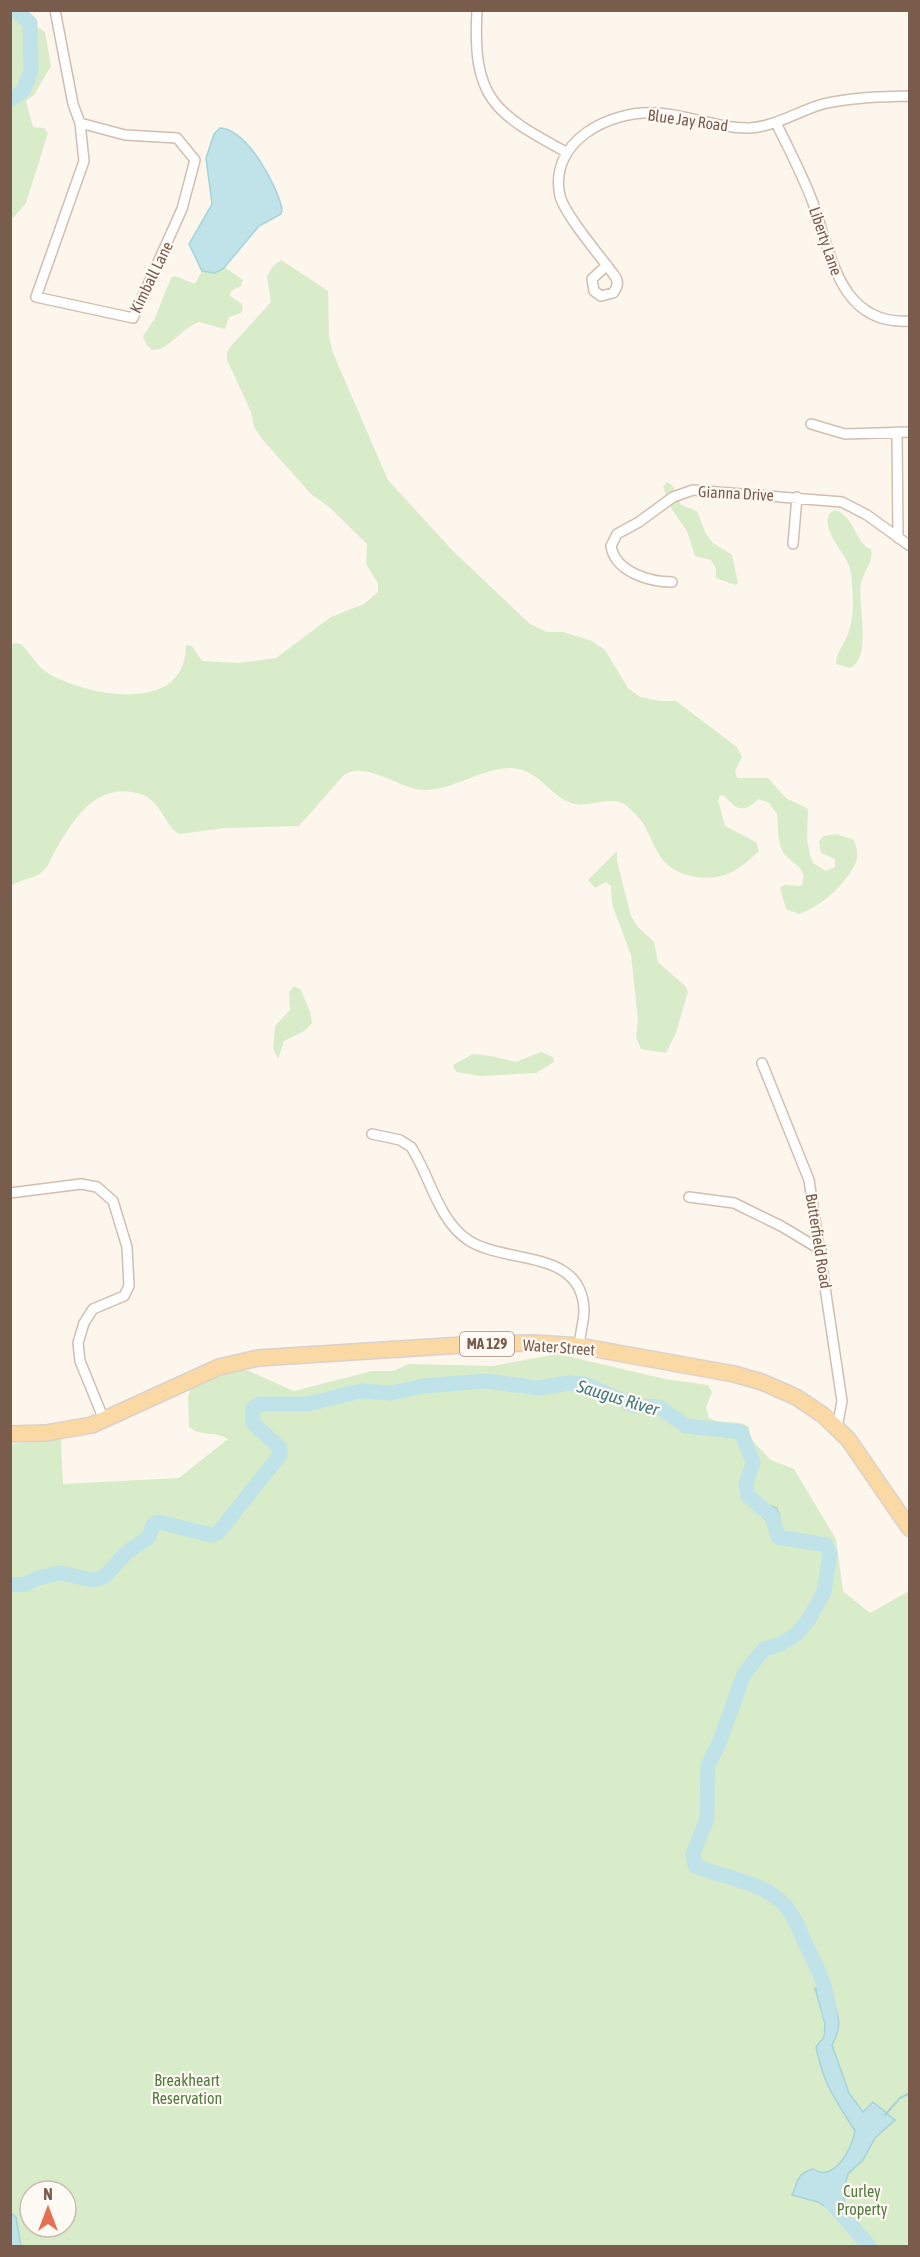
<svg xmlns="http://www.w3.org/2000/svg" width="920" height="2257" font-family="'Asap Condensed',sans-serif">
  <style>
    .green { fill: #d8ecc9; fill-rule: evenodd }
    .water { fill: #bfe3e8; stroke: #a5d3da; stroke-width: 1.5 }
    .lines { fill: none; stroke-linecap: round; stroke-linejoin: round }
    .stream { stroke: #a5d3da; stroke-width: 2 }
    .river { stroke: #bfe3e8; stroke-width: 15 }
    .street-casing { stroke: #d1beb0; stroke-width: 12 }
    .primary-casing { stroke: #dad1cd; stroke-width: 18 }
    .street { stroke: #fff; stroke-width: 9 }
    .primary { stroke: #fbd9a5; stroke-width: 15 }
    .labels { text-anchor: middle; stroke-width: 4.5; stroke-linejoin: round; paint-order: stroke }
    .shield { fill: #fffaf3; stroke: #a28b7f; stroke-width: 1.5 }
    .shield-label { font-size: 15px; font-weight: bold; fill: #7a5c4d }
    .street-label { font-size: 16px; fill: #7a5c4d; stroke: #fffaf3 }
    .park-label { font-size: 16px; fill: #537a41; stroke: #fffaf3 }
    .water-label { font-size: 18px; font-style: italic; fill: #437c86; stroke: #fffaf3 }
  </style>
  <rect width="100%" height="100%" fill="#fdf6ec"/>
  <path class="green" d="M15 11 45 32 51 66 34 95 26 101 33 127 44 128 48 133 26 203 11 220 10 11Z
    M281 260 328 291 329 337 333 353 388 480 453 551 530 624 547 632H563L592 641 605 650 628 688 640 697 660 701H676L737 747 742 757 735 771 737 778H768L786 798 808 809 807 839 810 855 813 863 826 871 835 867V859L821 853 819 842 823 836 837 834 854 840C856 846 858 852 857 859 851 880 820 908 799 914L786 909 780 888 784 885 801 886C811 868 790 864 783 852 776 839 779 826 777 814L769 803 759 799C741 814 739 810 723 795L720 796 718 800 725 826 756 842 759 851C752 858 739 869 730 873 708 883 673 877 660 856 647 835 649 825 628 807 613 794 592 807 575 804 551 799 541 770 512 768 484 767 451 791 424 790 399 789 363 759 343 776L299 826 225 828 180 834C167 830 161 802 143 795 98 779 74 818 55 851 51 858 49 866 43 871 35 880 19 878 11 887L10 647 14 643 21 644C32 655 38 669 53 676 93 697 186 714 186 645L192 646 202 661 239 663 276 658 331 617 364 604 378 592V583L366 564 367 544 328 506 311 494 262 439 254 427 251 412 227 360V352L231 346 271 302 267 276 273 266Z
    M224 267 243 280 241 286 231 291 230 296 241 303 243 309 241 313 229 317 225 329 199 322C181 328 169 351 152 350L146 344 143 336 154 320 171 278 175 276 195 284 202 271 215 273Z
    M667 482 673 486 681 505 697 511 706 534 713 543 732 555 738 583 735 585 716 578V569L711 560 695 556 687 531 671 508 663 487Z
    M835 510C855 516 856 545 871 549 874 561 864 571 861 583 857 602 873 658 850 668L836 664C836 652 844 645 848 634 855 615 853 592 851 573 849 554 819 532 830 513Z
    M617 851V861L631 916 637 926 654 942 658 962 685 986 688 992 676 1033 666 1053 641 1049 636 1037 638 1019 631 955 612 904 611 886 606 882 595 888 588 880Z
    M294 986 301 990 310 1012 312 1023 306 1030 284 1041 278 1059 273 1048 275 1026 290 1010 289 992Z
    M541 1052 553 1057 554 1062 536 1073 480 1076 456 1072 453 1065 473 1054C488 1055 500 1058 516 1062Z
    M558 1354 665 1379 708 1385 712 1392 706 1407 709 1418C722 1425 737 1419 749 1427L750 1438 771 1460 794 1469 836 1539 843 1591 870 1613 909 1591V2246H11V1444L61 1439 63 1484 179 1478 228 1439C217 1431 201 1437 189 1427L188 1397 191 1388 238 1369 249 1371 294 1391 372 1371H393L409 1364 492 1366ZM30 2191H66V2227H30Z"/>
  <path class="water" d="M220 128C247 129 277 185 282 209L281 214 259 226 223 269 215 273 202 271 189 244 212 204 206 158 214 134Z
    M745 1492 760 1502 777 1508 780 1517 776 1531 748 1501Z
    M815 1988C837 2000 846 2021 832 2045L849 2093 863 2112 873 2102 895 2120 875 2138 863 2160 848 2174 843 2193 846 2212 841 2216 818 2202 792 2195C799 2180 796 2174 813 2169 834 2183 852 2149 855 2131 835 2099 824 2086 816 2047L824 2037 825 2024Z
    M11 2213 16 2217 21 2246H11Z"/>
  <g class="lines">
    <path class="stream" d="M885 2115 900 2098 910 2093"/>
    <path class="river" d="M10 100 23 91 31 71 30 23 15 10
      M10 1585 26 1584 38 1578 60 1573 93 1580 104 1577 126 1553 149 1537 153 1525 158 1522 212 1535 218 1533 280 1455V1448L253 1423V1408L260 1404H308L360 1391 392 1393 423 1386 486 1381 539 1388 568 1383 584 1384 636 1406 659 1407 686 1426 741 1432 753 1462 746 1485 748 1496 772 1516 778 1537 826 1545 830 1554 824 1592 809 1619 797 1634 781 1644 764 1649 744 1674 718 1746 708 1765 707 1819 693 1854 695 1866C726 1879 773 1882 792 1915 798 1924 801 1935 806 1945 818 1969 827 1987 830 2014
      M830 2201 869 2246"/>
    <defs>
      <path id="street" d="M55 10 73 104 80 123 125 135 177 138 195 160 182 209 133 318 36 297 84 161 80 123
        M477 10C472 99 494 113 566 152
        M776 123C789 149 803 176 813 203 831 253 839 326 910 321
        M607 265 592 279 594 291 601 296 613 293C618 287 619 281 614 275 601 257 565 215 560 196 548 141 610 110 656 113 687 114 718 129 750 128 777 126 798 111 823 104 852 97 881 97 910 96
        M811 424 845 434 910 432
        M897 432 898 538
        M793 544 797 497
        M672 582C650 582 615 572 611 546L617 534 639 522 673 497 693 490 842 502 867 515 910 546
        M762 1063 809 1180 842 1401 837 1428
        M372 1134 400 1140 411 1147C430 1176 438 1220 468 1240 506 1265 582 1248 584 1310 584 1321 580 1334 579 1346
        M10 1193 81 1184 97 1187 113 1201 127 1247 129 1286 124 1296 93 1309 84 1323 78 1343 80 1361 104 1420
        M689 1197 734 1203 781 1226 821 1250"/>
      <path id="primary" d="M10 1434 46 1433 92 1425 219 1367 258 1358 478 1344 533 1343 579 1346 734 1374 762 1382 796 1397 823 1415 848 1439 910 1529"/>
    </defs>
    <use href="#street" class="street-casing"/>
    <use href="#primary" class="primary-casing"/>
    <use href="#street" class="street"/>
    <use href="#primary" class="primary"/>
  </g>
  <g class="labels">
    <rect class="shield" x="460" y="1332" width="54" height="24" rx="4.5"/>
    <g class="shield-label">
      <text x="487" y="1349">MA 129</text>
    </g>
    <g class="street-label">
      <text transform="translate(688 120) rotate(8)" y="6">Blue Jay Road</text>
      <text transform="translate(826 241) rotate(71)" y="6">Liberty Lane</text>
      <text transform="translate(151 277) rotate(-64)" y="6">Kimball Lane</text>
      <text transform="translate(736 493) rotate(3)" y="6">Gianna Drive</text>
      <text transform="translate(819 1241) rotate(81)" y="6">Butterfield Road</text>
      <text transform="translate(559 1347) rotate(4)" y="6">Water Street</text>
    </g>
    <g class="park-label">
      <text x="187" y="2086">Breakheart<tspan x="187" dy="18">Reservation</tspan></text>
      <text x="862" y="2197">Curley<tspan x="862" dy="18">Property</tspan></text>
    </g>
    <g class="water-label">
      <text transform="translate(618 1398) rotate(17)" y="6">Saugus River</text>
    </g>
  </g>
  <rect width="920" height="2257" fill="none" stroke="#7a5c4d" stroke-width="24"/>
  <g transform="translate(48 2209)"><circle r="28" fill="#fffaf3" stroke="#cabbb1" stroke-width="1.5"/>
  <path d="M0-4.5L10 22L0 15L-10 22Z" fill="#e76f51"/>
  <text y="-9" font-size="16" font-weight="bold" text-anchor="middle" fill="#7a5c4d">N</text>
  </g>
</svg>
